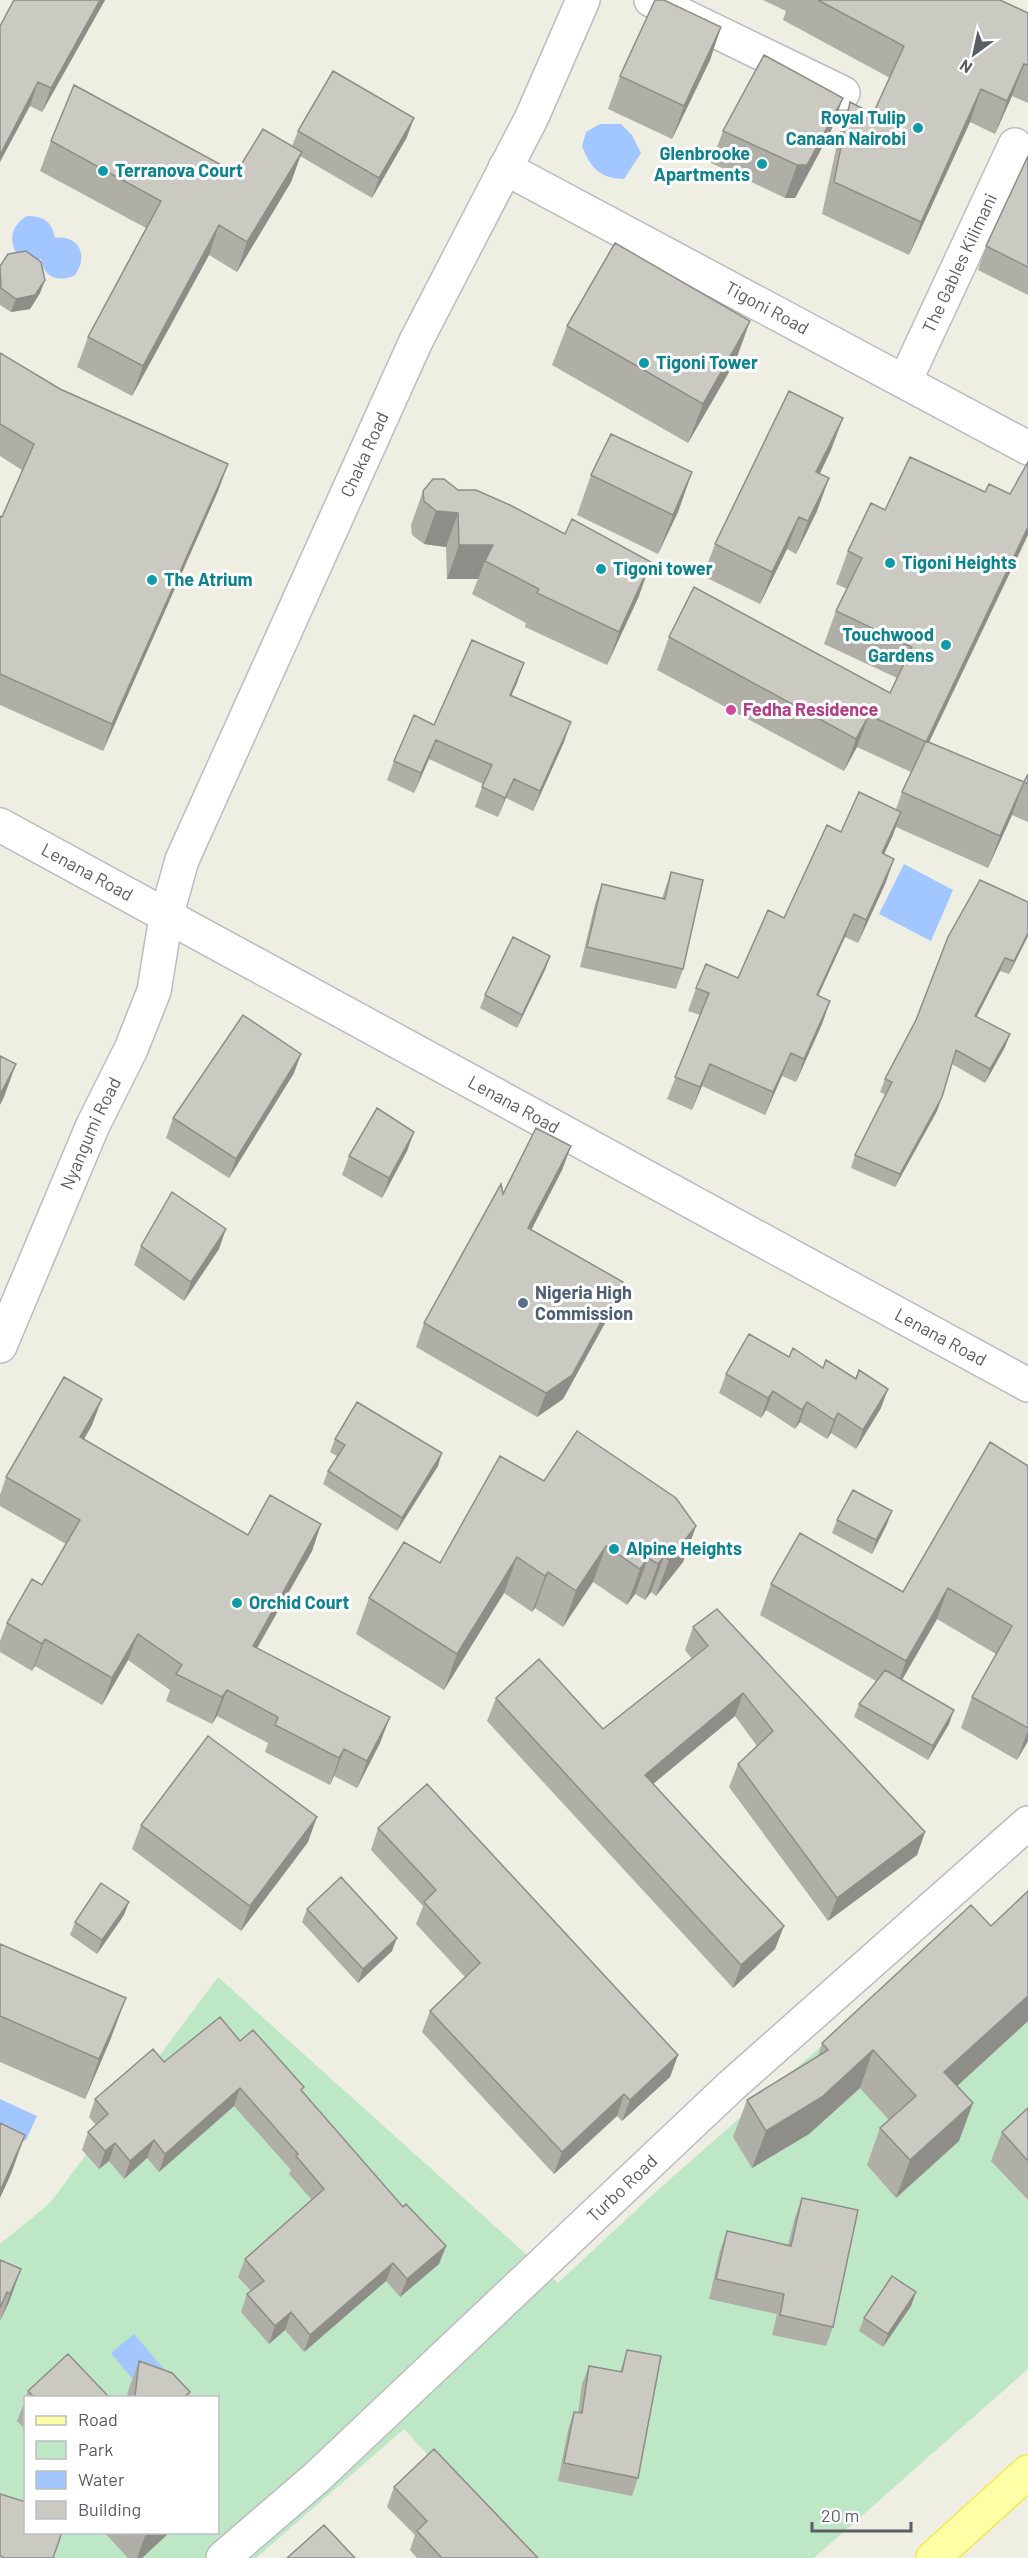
<svg xmlns="http://www.w3.org/2000/svg" width="1028" height="2558" font-family="Barlow,sans-serif">
  <style>
    .green { fill: #bee7c6; fill-rule: evenodd }
    .water { fill: #a2c6ff }
    .lines { fill: none; stroke-linecap: round; stroke-linejoin: round }
    .minor-casing { stroke: #babcc2; stroke-width: 36 }
    .major-casing { stroke: #f7e753; stroke-width: 36 }
    .minor { stroke: #fff; stroke-width: 33 }
    .major { stroke: #fdffa7; stroke-width: 33 }
    .wall { fill: #afaea7 }
    .shaded-wall { fill: #8e8d88 }
    .building { fill: #cbcac2; stroke: #8e8d88; stroke-width: 1.5 }
    .culture-dot { fill: #0f9aa8; stroke: #fff; stroke-width: 2 }
    .hotel-dot { fill: #d1479c; stroke: #fff; stroke-width: 2 }
    .service-dot { fill: #5c6f8a; stroke: #fff; stroke-width: 2 }
    .labels { text-anchor: middle; stroke-width: 6; stroke-linejoin: round; paint-order: stroke }
    .culture-label { font-size: 18px; font-weight: bold; fill: #0d838f; stroke: #fff; text-anchor: start }
    .street-label { font-size: 18px; fill: #5b5d64; stroke: #fff }
    .hotel-label { font-size: 18px; font-weight: bold; fill: #b23c85; stroke: #fff; text-anchor: start }
    .service-label { font-size: 18px; font-weight: bold; fill: #4e5e75; stroke: #fff; text-anchor: start }
  </style>
  <rect width="100%" height="100%" fill="#eeeee3"/>
  <path class="green" d="M969 1916 1028 1983V2369L814 2558H522L404 2429 256 2558H0V2244L50 2203 218 1977 558 2283 659 2189ZM26 2398H218V2532H26Z"/>
  <path class="water" d="M600 124H621L632 135 641 153 624 179C600 179 590 167 582 146L586 132Z
    M27 216C44 216 52 222 55 238 80 234 89 258 74 276 58 282 44 278 41 259 13 270 0 230 27 216Z
    M904 864 953 890 931 941 879 914Z
    M0 2099 37 2116 26 2140 8 2145 0 2141Z
    M134 2334 169 2375 146 2395 111 2353Z"/>
  <g class="lines">
    <defs>
      <g id="minor">
        <path d="M651 0 843 93"/>
        <path id="s1" d="M505 168 1028 448"/>
        <path id="s2" d="M905 381 1015 145"/>
        <path id="s3" d="M0 825 1028 1385"/>
        <path id="s4" d="M0 1346 93 1125 131 1049 154 991 166 917 182 860 416 341 532 117 583 0"/>
        <path id="s5" d="M223 2558 316 2478 731 2086 1028 1823"/>
      </g>
      <path id="major" d="M933 2558 1028 2472"/>
    </defs>
    <use href="#minor" class="minor-casing"/>
    <use href="#major" class="major-casing"/>
    <use href="#minor" class="minor"/>
    <use href="#major" class="major"/>
  </g>
  <path class="wall" d="M14 0H105L42 112 30 106Z
    M763 0H1000L1028 13V103L1012 96 995 134 970 122 909 255 822 214 839 135 850 102 873 114 890 78 783 20 786 11Z
    M721 27 710 60 672 139 608 109 620 76Z
    M298 131 407 137 372 198 300 156 291 182 237 272 209 255 132 396 77 367 88 337 146 228 40 171 51 141 236 173 292 146Z
    M723 131H831L795 198H785L711 163Z
    M1028 156V295L978 270 986 246Z
    M0 266 45 280 40 293 30 309 11 312 0 305Z
    M567 326 736 360 688 443 552 365Z
    M0 353 60 389 228 464 218 491 103 751 0 705V516L2 517 22 470 0 456Z
    M831 450 820 474 829 478 817 511 796 554 787 549 760 604 703 576 715 544Z
    M910 457 929 743 1024 782 1028 774V822L1012 815 988 868 896 827 884 854 886 882 858 943 845 937 818 996 830 1001 822 1024 796 1082 782 1076 765 1115 702 1086 692 1110 667 1099 700 1015 688 1011 696 988 738 978 784 918 841 832 896 809 902 792 911 772 857 747 844 771 657 670 669 637 890 693 897 678 824 644 836 611 847 589 836 584 848 551 885 510Z
    M692 472 678 512 658 554 577 515 591 475Z
    M458 490 639 596 607 665 525 627 526 623 472 594 478 579H447L446 547 424 544 412 535 411 525 423 491Z
    M517 683 511 695 564 742 533 811 506 798 498 817 475 807 483 784 429 759 414 793 387 780 394 761 434 725Z
    M671 872 683 969 676 989 580 967 595 904 602 884 662 898Z
    M1028 936 1009 974 1000 971 976 1017 1010 1034 1005 1047 985 1083 952 1064 937 1111 895 1187 851 1168 855 1155 886 1095 880 1092 885 1079 916 1020Z
    M550 956 545 970 517 1028 480 1008 485 995Z
    M294 1073 229 1178 166 1138 173 1118Z
    M414 1132 407 1151 382 1198 342 1175 349 1156Z
    M571 1146 562 1170 531 1230 623 1282 615 1305 563 1399 537 1417 416 1347 424 1323 503 1194Z
    M141 1246 219 1249 184 1301 134 1265Z
    M789 1357 855 1379 859 1370 881 1408 856 1449 831 1433 827 1439 800 1422 795 1429 766 1410 761 1418 719 1393 726 1374Z
    M92 1425 84 1439 248 1535 321 1524 312 1551 257 1648 380 1743 357 1788 334 1776 330 1785 265 1752 268 1743 217 1716 212 1724 166 1701 170 1690 128 1660 102 1705 35 1666 32 1671 0 1652V1641L7 1623 42 1585 66 1544 0 1506V1495L6 1477Z
    M335 1439 438 1466 397 1531 323 1484 328 1471 337 1456 330 1452Z
    M1028 1466V1741L1017 1760 961 1728 972 1697 996 1654 937 1619 902 1680 949 1724 928 1760 854 1717 859 1704 876 1681 760 1615 771 1584 903 1592Z
    M544 1481 696 1526 683 1562 656 1596 651 1592 645 1600 635 1594 627 1605 593 1582 563 1627 535 1608 532 1612 504 1593 444 1690 356 1634 369 1598 440 1563Z
    M837 1520 887 1524 872 1554 832 1533Z
    M693 1627 925 1832 917 1855 828 1921 729 1787 738 1764 757 1746 735 1716 653 1784 775 1949 733 1988 487 1721 496 1698 603 1729 692 1659 685 1650Z
    M141 1825 308 1842 241 1931 132 1849Z
    M378 1828 678 2055 670 2077 622 2121 617 2116 554 2174 422 2032 430 2011 465 1977 416 1924 423 1906 371 1850Z
    M307 1909 392 1951 358 1983 302 1922Z
    M124 1915 97 1954 70 1935 75 1922Z
    M0 1944 111 2038 85 2099 0 2062Z
    M1028 2021 957 2086 959 2141 896 2198 867 2165 880 2128 889 2120 860 2088 809 2134 752 2168 733 2137 747 2100 818 2056 822 2043Z
    M240 2041 302 2092 403 2207 446 2246 439 2264 400 2297 386 2281 304 2352 285 2330 269 2344 241 2312 247 2294 251 2291 238 2277 245 2259 312 2200 289 2174 291 2170 234 2106 159 2172 147 2158 124 2179 109 2161 99 2169 82 2150 88 2132 96 2125 89 2117 95 2099 164 2062Z
    M1028 2108V2200L991 2161 1002 2132Z
    M802 2198 833 2327 826 2346 772 2335 777 2314 709 2299 720 2251 727 2231 788 2245 795 2217Z
    M0 2260 21 2269 9 2302 0 2321Z
    M916 2292 911 2306 883 2347 859 2331 864 2318Z
    M627 2350 638 2478 632 2496 558 2481 568 2430 574 2412 578 2413 582 2384 589 2366 620 2372Z
    M139 2361 190 2392 188 2397H127L128 2391Z
    M28 2391 109 2397H26Z
    M26 2398V2430L17 2421Z
    M394 2487 538 2558H417L410 2550 415 2535 387 2507Z
    M104 2532H170L142 2558H128Z"/>
  <path class="shaded-wall" d="M100 0H105L42 112 51 88Z
    M721 27 710 60 672 139 684 106Z
    M1024 64 1012 96 995 134 1007 101Z
    M38 82 30 106 0 162V155Z
    M981 89 970 122 909 255 921 222Z
    M843 98 831 131 795 198H785L797 165Z
    M414 118 407 137 372 198 379 178Z
    M302 152 291 182 237 272 247 242Z
    M219 225 209 255 132 396 143 366Z
    M45 280 40 293 30 309 11 312 16 299Z
    M750 321 736 360 688 443 703 404Z
    M843 418 831 450 804 505 816 472Z
    M228 464 218 491 103 751 112 724Z
    M692 472 678 512 658 554 673 515Z
    M829 478 817 511 796 554 808 521Z
    M436 511 458 513 446 547 424 544Z
    M799 517 787 549 760 604 772 572Z
    M1028 527V535L914 774 926 742Z
    M459 545H493L485 561 478 579H447Z
    M651 562 639 596 607 665 619 632Z
    M524 663 517 683 503 714 510 695Z
    M869 715 857 747 844 771 856 739Z
    M571 722 564 742 533 811 540 791Z
    M436 740 429 759 414 793 421 773Z
    M514 779 498 817 505 798Z
    M1024 782 1012 815 988 868 1000 836Z
    M901 812 893 835 874 876 882 853Z
    M894 859 886 882 858 943 866 920Z
    M854 914 845 937 808 1018 817 995Z
    M1028 933V936L1009 974 1014 961Z
    M550 956 545 970 517 1028 522 1015Z
    M1005 958 1000 971 970 1030 975 1016Z
    M830 1001 822 1024 796 1082 804 1059Z
    M1010 1034 1005 1047 985 1083 990 1069Z
    M791 1053 782 1076 765 1115 773 1092Z
    M301 1054 294 1073 229 1178 236 1159Z
    M16 1064 4 1097 0 1105V1095Z
    M710 1064 702 1086 692 1110 700 1087Z
    M942 1097 937 1111 895 1187 900 1174Z
    M414 1132 407 1151 382 1198 389 1178Z
    M571 1146 562 1170 520 1252 528 1228Z
    M226 1229 219 1249 184 1301 191 1282Z
    M623 1282 615 1305 563 1399 537 1417 546 1393Z
    M888 1389 881 1408 856 1449 863 1430Z
    M773 1391 766 1410 761 1418 768 1398Z
    M102 1399 92 1425 70 1463 80 1437Z
    M807 1402 800 1422 795 1429 802 1410Z
    M838 1413 831 1433 827 1439 834 1420Z
    M442 1453 438 1466 397 1531 402 1518Z
    M892 1511 887 1524 872 1554 876 1540Z
    M321 1524 312 1551 243 1673 253 1646Z
    M696 1526 683 1562 656 1596 669 1560Z
    M606 1546 593 1582 563 1627 576 1591Z
    M664 1556 651 1592 645 1600 658 1564Z
    M517 1557 504 1593 444 1690 457 1654Z
    M648 1558 635 1594 627 1605 640 1569Z
    M548 1572 535 1608 532 1612 545 1576Z
    M948 1588 937 1619 895 1692 906 1661Z
    M138 1634 128 1660 102 1705 112 1678Z
    M45 1639 35 1666 32 1671 42 1644Z
    M227 1690 217 1716 212 1724 222 1697Z
    M743 1693 735 1716 636 1798 645 1775Z
    M954 1710 949 1724 928 1760 933 1746Z
    M390 1717 380 1743 357 1788 367 1761Z
    M1028 1730V1741L1017 1760Z
    M344 1749 334 1776 330 1785 339 1758Z
    M317 1817 308 1842 241 1931 250 1906Z
    M925 1832 917 1855 828 1921 837 1898Z
    M129 1902 124 1915 97 1954 102 1940Z
    M784 1926 775 1949 733 1988 741 1965Z
    M397 1938 392 1951 358 1983 363 1969Z
    M1028 1996V2021L931 2110 944 2072Z
    M126 1998 111 2038 85 2099 99 2059Z
    M873 2050 860 2088 809 2134 752 2168 766 2131Z
    M678 2055 670 2077 622 2121 630 2100Z
    M240 2088 234 2106 159 2172 165 2154Z
    M624 2094 617 2116 554 2174 562 2152Z
    M973 2103 959 2141 896 2198 910 2160Z
    M25 2135 11 2174 0 2198V2191Z
    M154 2140 147 2158 124 2179 130 2161Z
    M115 2143 109 2161 99 2169 105 2151Z
    M446 2246 439 2264 400 2297 407 2279Z
    M393 2263 386 2281 304 2352 310 2335Z
    M21 2269 9 2302 0 2321 10 2294Z
    M916 2292 911 2306 883 2347 888 2334Z
    M291 2312 285 2330 269 2344 275 2326Z
    M148 2532H170L142 2558H137L145 2536Z"/>
  <path class="building" d="M14 0H100L51 88 38 82 0 155V26Z
    M655 0H664L721 27 684 106 620 76Z
    M818 0H1000L1028 13V65L1024 64 1007 101 981 89 921 222 834 182 850 102 873 114 904 46Z
    M764 55 843 98 807 165H797L723 131Z
    M333 71 414 118 379 178 298 131Z
    M74 85 236 173 263 129 302 152 247 242 219 225 143 366 88 337 161 201 51 141Z
    M1028 156V267L986 246Z
    M615 243 750 321 703 404 567 326Z
    M26 251 41 262 45 280 35 295 16 299 1 288 0 266 8 254Z
    M0 353 60 389 228 464 112 724 0 674V516L2 517 34 444 0 424Z
    M789 391 843 418 816 472 829 478 808 521 799 517 772 572 715 544Z
    M611 434 692 472 673 515 591 475Z
    M910 457 985 492 989 484 1010 494 1028 462V527L926 742 869 715 856 739 669 637 694 587 890 693 912 647 836 611 862 558 848 551 871 503 885 510Z
    M433 479H444L458 490H476L510 505 565 534 572 519 651 562 619 632 537 593 539 589 485 561 493 545H459L458 513 436 511 424 501 423 491Z
    M472 640 524 663 510 695 571 722 540 791 514 779 505 798 482 787 492 765 436 740 421 773 394 761 414 715 434 725Z
    M926 741 1024 782 1000 836 902 792Z
    M1028 774V784L1024 782Z
    M859 792 901 812 882 853 894 859 866 920 854 914 817 995 830 1001 804 1059 791 1053 773 1092 710 1064 700 1087 675 1077 709 993 696 988 706 964 738 978 768 910 784 918 827 825 841 832Z
    M671 872 703 880 683 969 587 947 602 884 665 899Z
    M980 880 1028 902V933L1014 961 1005 958 975 1016 1010 1034 990 1069 956 1050 942 1097 900 1174 855 1155 892 1082 885 1079 916 1020 948 937Z
    M513 937 550 956 522 1015 485 995Z
    M243 1015 301 1054 236 1159 173 1118Z
    M0 1056 16 1064 0 1095Z
    M377 1108 414 1132 389 1178 349 1156Z
    M536 1128 571 1146 528 1228 623 1282 572 1375 546 1393 424 1323 501 1184 503 1194Z
    M172 1192 226 1229 191 1282 141 1246Z
    M749 1334 789 1357 793 1348 823 1368 826 1360 856 1379 859 1370 888 1389 863 1430 838 1413 834 1420 807 1402 802 1410 773 1391 768 1398 726 1374Z
    M64 1377 102 1399 80 1437 248 1535 270 1495 321 1524 253 1646 390 1717 367 1761 344 1749 339 1758 275 1725 278 1717 227 1690 222 1697 176 1674 182 1665 138 1634 112 1678 45 1639 42 1644 7 1623 32 1579 42 1585 80 1520 6 1477Z
    M357 1402 442 1453 402 1518 328 1471 345 1445 335 1439Z
    M577 1431 676 1498 696 1526 669 1560 664 1556 658 1564 648 1558 640 1569 606 1546 576 1591 548 1572 545 1576 517 1557 457 1654 369 1598 404 1542 440 1563 500 1456 544 1481Z
    M990 1442 1028 1466V1728L972 1697 1012 1626 948 1588 906 1661 771 1584 800 1533 903 1592Z
    M853 1490 892 1511 876 1540 837 1520Z
    M717 1609 925 1832 837 1898 738 1764 773 1731 743 1693 645 1775 784 1926 741 1965 496 1698 539 1659 603 1729 708 1646 693 1627Z
    M885 1670 954 1710 933 1746 859 1704Z
    M208 1736 317 1817 250 1906 141 1825Z
    M427 1784 678 2055 630 2100 624 2094 562 2152 430 2011 480 1963 424 1902 436 1890 378 1828Z
    M341 1877 397 1938 363 1969 307 1909Z
    M101 1883 129 1902 102 1940 75 1922Z
    M1028 1891V1996L944 2072 973 2103 910 2160 880 2128 916 2096 873 2050 822 2097 766 2131 747 2100 828 2050 822 2043 971 1905 991 1926Z
    M0 1944 126 1998 99 2059 0 2016Z
    M220 2017 240 2041 253 2030 304 2087 301 2090 403 2207 406 2204 446 2246 407 2279 393 2263 310 2335 291 2312 275 2326 247 2294 264 2281 245 2259 324 2189 296 2156 298 2154 240 2088 165 2154 154 2140 130 2161 115 2143 105 2151 88 2132 108 2114 95 2099 153 2049 164 2062Z
    M1028 2108V2161L1002 2132Z
    M0 2123 25 2135 0 2191Z
    M802 2198 858 2210 833 2327 780 2315 784 2294 716 2279 727 2231 791 2246Z
    M0 2260 21 2269 10 2294 7 2292 0 2308Z
    M892 2276 916 2292 888 2334 864 2318Z
    M627 2350 661 2356 638 2478 564 2463 574 2412 582 2413 589 2366 622 2372Z
    M68 2354 109 2397H34L28 2391Z
    M139 2361 172 2373 190 2392 184 2397H135Z
    M434 2449 538 2558H442L417 2531 427 2521 394 2487Z
    M0 2494 26 2502V2532H62L53 2558H5L0 2556Z
    M324 2525 355 2558H287Z"/>
  <g class="culture-dot">
    <circle cx="918" cy="128" r="6"/>
    <circle cx="762" cy="164" r="6"/>
    <circle cx="103" cy="171" r="6"/>
    <circle cx="644" cy="363" r="6"/>
    <circle cx="890" cy="563" r="6"/>
    <circle cx="601" cy="569" r="6"/>
    <circle cx="152" cy="580" r="6"/>
    <circle cx="946" cy="645" r="6"/>
    <circle cx="614" cy="1549" r="6"/>
    <circle cx="237" cy="1603" r="6"/>
  </g>
  <circle class="hotel-dot" cx="731" cy="710" r="6"/>
  <circle class="service-dot" cx="523" cy="1303" r="6"/>
  <g class="labels">
    <g class="culture-label">
      <text x="906" y="124" text-anchor="end">Royal Tulip<tspan x="906" dy="21">Canaan Nairobi</tspan></text>
      <text x="750" y="160" text-anchor="end">Glenbrooke<tspan x="750" dy="21">Apartments</tspan></text>
      <text x="115" y="177">Terranova Court</text>
      <text x="656" y="369">Tigoni Tower</text>
      <text x="902" y="569">Tigoni Heights</text>
      <text x="613" y="575">Tigoni tower</text>
      <text x="164" y="586">The Atrium</text>
      <text x="934" y="641" text-anchor="end">Touchwood<tspan x="934" dy="21">Gardens</tspan></text>
      <text x="626" y="1555">Alpine Heights</text>
      <text x="249" y="1609">Orchid Court</text>
    </g>
    <g class="street-label">
      <text dy="6" stroke="none"><textPath href="#s2" startOffset="130">The Gables Kilimani</textPath></text>
      <text dy="6" stroke="none"><textPath href="#s1" startOffset="297">Tigoni Road</textPath></text>
      <text dy="6" stroke="none"><textPath href="#s4" startOffset="966">Chaka Road</textPath></text>
      <text dy="6" stroke="none"><textPath href="#s3" startOffset="99">Lenana Road</textPath></text>
      <text dy="6" stroke="none"><textPath href="#s3" startOffset="585">Lenana Road</textPath></text>
      <text dy="6" stroke="none"><textPath href="#s4" startOffset="231">Nyangumi Road</textPath></text>
      <text dy="6" stroke="none"><textPath href="#s3" startOffset="1071">Lenana Road</textPath></text>
      <text dy="6" stroke="none"><textPath href="#s5" startOffset="544">Turbo Road</textPath></text>
    </g>
    <g class="hotel-label">
      <text x="743" y="716">Fedha Residence</text>
    </g>
    <g class="service-label">
      <text x="535" y="1299">Nigeria High<tspan x="535" dy="21">Commission</tspan></text>
    </g>
  </g>
  <rect x="24" y="2396" width="195" height="138" fill="#ffffff" stroke="#bdbec1" stroke-width="1.5"/>
  <rect x="36" y="2416" width="30" height="9" fill="#fdffa7" stroke="#bdbec1" stroke-width="1.5"/>
  <text x="78" y="2426" font-size="18" fill="#5b5d64">Road</text>
  <rect x="36" y="2441" width="30" height="18" fill="#bee7c6" stroke="#bdbec1" stroke-width="1.5"/>
  <text x="78" y="2456" font-size="18" fill="#5b5d64">Park</text>
  <rect x="36" y="2471" width="30" height="18" fill="#a2c6ff" stroke="#bdbec1" stroke-width="1.5"/>
  <text x="78" y="2486" font-size="18" fill="#5b5d64">Water</text>
  <rect x="36" y="2501" width="30" height="18" fill="#cbcac2" stroke="#bdbec1" stroke-width="1.5"/>
  <text x="78" y="2516" font-size="18" fill="#5b5d64">Building</text>
  <g transform="translate(974 54) rotate(213)" stroke="#ffffff" stroke-width="4.5" paint-order="stroke">
  <path d="M0-4.5L10 22L0 15L-10 22Z" fill="#5b5d64"/>
  <text y="-9" font-size="16" font-weight="bold" text-anchor="middle" fill="#5b5d64">N</text>
  </g>
  <path d="M812 2522v9h99v-9" fill="none" stroke="#5b5d64" stroke-width="3"/>
  <text x="821" y="2522" font-size="18" fill="#5b5d64" stroke="#ffffff" stroke-width="4.5" paint-order="stroke">20 m</text>
</svg>
